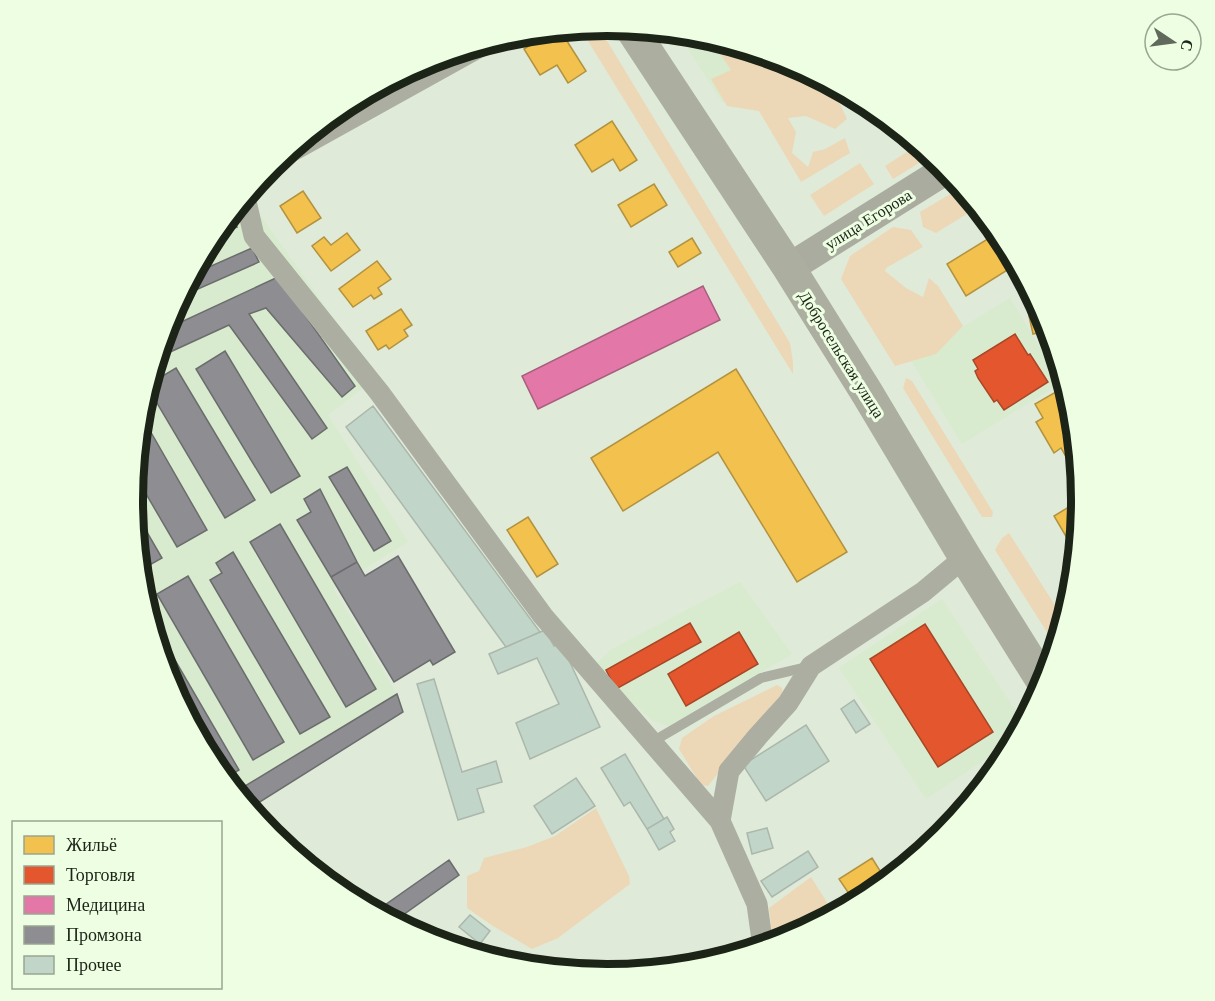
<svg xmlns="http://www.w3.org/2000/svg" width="1215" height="1001" font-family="'Libre Baskerville',serif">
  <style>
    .built { fill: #d8ebce }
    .green { fill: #ecd8b7 }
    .homes { fill: #f2c14e; stroke: #b2923e; stroke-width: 1.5 }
    .shops { fill: #e4572e; stroke: #a84727; stroke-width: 1.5 }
    .health { fill: #e377a8; stroke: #a75e7c; stroke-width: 1.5 }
    .industry { fill: #8d8d92; stroke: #6b6d6d; stroke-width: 1.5 }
    .building { fill: #c1d6c8; stroke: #abb7ac; stroke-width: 1.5 }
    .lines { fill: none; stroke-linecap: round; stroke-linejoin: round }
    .service { stroke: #abaea1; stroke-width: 10 }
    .minor { stroke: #abaea1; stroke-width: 21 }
    .secondary { stroke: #a9ac9e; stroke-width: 30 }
    .primary { stroke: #acaea0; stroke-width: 33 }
    .labels { text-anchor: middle; stroke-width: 6; stroke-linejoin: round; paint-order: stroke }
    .street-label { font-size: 16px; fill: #1c2317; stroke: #edfee3 }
    .rim { fill: none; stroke: #1c2317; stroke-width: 8 }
  </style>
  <rect width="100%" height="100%" fill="#dfead9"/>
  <path class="built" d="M677 32 701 35 786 61 723 103Z
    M246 195 376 378 328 415 408 542 333 588 397 694 235 792 212 764 169 682 142 593 133 500 142 407 169 318 213 236Z
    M1010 298 1061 383 962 444 910 359Z
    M740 582 792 654 668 726 652 720 616 689 597 663 612 649Z
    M942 599 1024 723 1016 739 926 799 839 668Z"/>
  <path class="green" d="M598 26 790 343 793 362V374L580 28Z
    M709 37 790 62 828 82 834 91 847 119 835 129 806 116 788 118 796 132 792 153 808 167 813 152 825 149 845 138 850 153 801 182 759 111 727 106 711 79 731 70Z
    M919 144 932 155 893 179 885 166Z
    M860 163 874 184 824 216 810 195Z
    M962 187 978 207 936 233 923 227 920 212Z
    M893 227 911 230 923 247 886 268 885 271 906 288 923 297 929 278 938 286 963 326 936 354 895 366 841 279 850 256Z
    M906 378 912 381 993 512 992 517H982L903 388Z
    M1009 533 1065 621 1057 648 995 550 1002 538Z
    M777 685 782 688 783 695 741 744 708 786 701 785 679 749 682 738 714 716Z
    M596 808 629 876 630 884 558 938 532 949 493 926 467 908V876L479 871 484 858 527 847 555 836Z
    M811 877 835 915 789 939 773 944 769 908Z"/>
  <path class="homes" d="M560 30 586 71 568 83 557 65 540 75 524 49 553 31Z
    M864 102 872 106 879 112 873 116Z
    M612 121 637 160 620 171 613 159 592 172 575 145Z
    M654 184 667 205 631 227 618 205Z
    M303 191 321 218 297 233 280 206Z
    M999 232 1017 264 966 296 947 264Z
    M347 233 360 250 331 271 312 246 324 237 331 245Z
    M692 238 701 253 678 267 669 252Z
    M377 261 391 279 378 288 382 294 374 299 371 295 353 307 339 289Z
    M401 309 412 325 404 330 408 336 389 349 386 345 378 350 366 331Z
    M1043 313 1050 330 1033 334 1029 316Z
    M736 369 847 552 797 582 718 452 623 511 591 458Z
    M1066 386 1073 408 1079 466 1073 469 1061 448 1054 453 1036 422 1043 418 1035 404Z
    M1082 499V501L1077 555 1054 516Z
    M528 517 558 564 537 577 507 530Z
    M982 790 971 802 969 798Z
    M872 858 887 882 871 896 856 904 839 879Z"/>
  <path class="shops" d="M1015 334 1028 355 1030 354 1048 382 1004 410 997 400 994 402 978 378 975 371 978 369 973 360Z
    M690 623 701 642 616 689 606 670Z
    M925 624 993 732 938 767 870 659Z
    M739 632 758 664 686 706 668 674Z"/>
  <path class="health" d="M703 286 720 320 538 409 522 376Z"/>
  <path class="industry" d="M231 214 237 227 212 237 213 236Z
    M252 248 259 262 180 297 193 274Z
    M278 277 355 386 342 397 266 308 249 314 327 428 312 439 229 325 157 358 166 329Z
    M225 351 300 476 271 493 196 369Z
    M176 368 255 500 225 518 148 388 149 384Z
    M141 415 207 530 177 547 135 475Z
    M347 467 391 541 374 551 329 477Z
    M320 489 357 562 331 577 297 520 311 512 304 499Z
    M133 508 162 558 139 571Z
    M280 524 376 689 346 707 250 542Z
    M233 552 330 717 300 734 210 580 222 573 216 563Z
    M398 556 455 652 433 665 430 660 394 682 331 577 357 562 365 576Z
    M188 576 284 742 253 760 157 594Z
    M147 612 239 770 224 779 212 764 169 682Z
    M397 694 403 712 258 803 283 846 271 836 235 792Z
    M449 860 459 875 393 922 375 912Z"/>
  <path class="building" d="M373 406 540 632 506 647 346 427Z
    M545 630 554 646 561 643 600 727 530 759 516 723 559 704 537 658 498 674 489 654Z
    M434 679 462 772 496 761 502 782 477 789 484 812 458 820 417 684Z
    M854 700 870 724 856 733 841 709Z
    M806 725 829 761 766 801 743 765Z
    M625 754 664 819 647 829 630 802 624 806 601 768Z
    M576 778 595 806 552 834 534 806Z
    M667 817 674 829 670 832 675 841 659 850 647 829Z
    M767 828 773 848 752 854 747 833Z
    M808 851 818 867 772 897 761 881Z
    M470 915 490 931 480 944 459 927Z
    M719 950 724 959 700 966 689 967Z"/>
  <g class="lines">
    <path class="service" d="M652 742 761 678 811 666"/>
    <path class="minor" d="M278 159 485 44
      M245 197 254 236 379 392 543 616 720 821
      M763 947 757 904 720 821 729 771 758 736 788 703 811 666 923 592 965 557"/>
    <path class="secondary" d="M789 268 947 169"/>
    <path class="primary" d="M631 28 789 268 867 393 965 557 1045 685"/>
  </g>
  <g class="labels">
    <g class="street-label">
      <text transform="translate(868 219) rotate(-32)" y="6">улица Егорова</text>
      <text transform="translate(842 354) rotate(58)" y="6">Добросельская улица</text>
    </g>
  </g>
  <path d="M0 0H1215V1001H0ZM143 500a464 464 0 1 1 928 0a464 464 0 1 1-928 0Z" fill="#edfee3" fill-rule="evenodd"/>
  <path class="rim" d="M143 500a464 464 0 1 1 928 0a464 464 0 1 1-928 0Z"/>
  <rect x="12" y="821" width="210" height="168" fill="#edfee3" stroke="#99a691" stroke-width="1.5"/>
  <rect x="24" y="836" width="30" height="18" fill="#f2c14e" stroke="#99a691" stroke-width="1.5"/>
  <text x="66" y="851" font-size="18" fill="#1c2317">Жильё</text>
  <rect x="24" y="866" width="30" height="18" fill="#e4572e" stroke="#99a691" stroke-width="1.5"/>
  <text x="66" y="881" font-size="18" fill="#1c2317">Торговля</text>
  <rect x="24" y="896" width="30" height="18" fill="#e377a8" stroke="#99a691" stroke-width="1.5"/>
  <text x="66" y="911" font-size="18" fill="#1c2317">Медицина</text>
  <rect x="24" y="926" width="30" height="18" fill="#8d8d92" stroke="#99a691" stroke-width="1.5"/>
  <text x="66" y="941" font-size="18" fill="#1c2317">Промзона</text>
  <rect x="24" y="956" width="30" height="18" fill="#c1d6c8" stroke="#99a691" stroke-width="1.5"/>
  <text x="66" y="971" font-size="18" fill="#1c2317">Прочее</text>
  <g transform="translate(1173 42) rotate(103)"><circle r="28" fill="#edfee3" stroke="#99a691" stroke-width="1.5"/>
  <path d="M0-4.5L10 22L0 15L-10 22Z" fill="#60695b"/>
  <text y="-9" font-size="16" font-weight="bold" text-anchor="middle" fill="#1c2317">С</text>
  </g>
</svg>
